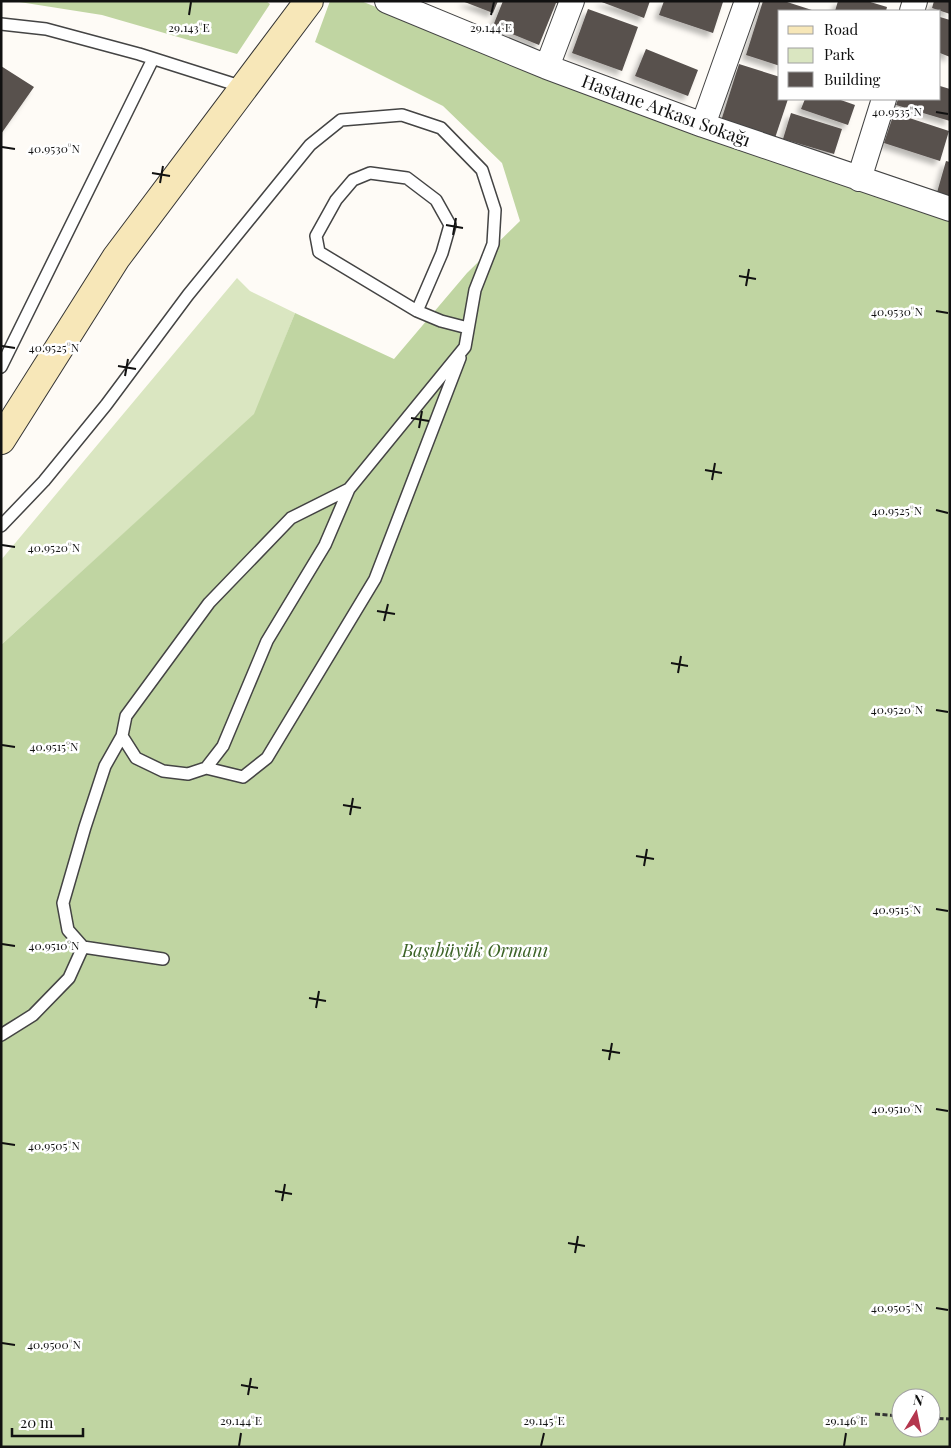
<svg xmlns="http://www.w3.org/2000/svg" width="951" height="1448" font-family="'Playfair Display',serif">
  <style>
    .green { fill: #dae6c1 }
    .forest { fill: #c0d5a2; fill-rule: evenodd }
    .building { fill: #58514e; filter: url(#shadow) }
    .lines { fill: none; stroke-linecap: round; stroke-linejoin: round }
    .service-casing { stroke: #444; stroke-width: 14 }
    .minor-casing { stroke: #444; stroke-width: 26 }
    .secondary-casing { stroke: #333; stroke-width: 30 }
    .path { stroke: #333; stroke-width: 3; stroke-dasharray: 5 2.5; stroke-linecap: butt }
    .service { stroke: #fff; stroke-width: 11 }
    .minor { stroke: #fff; stroke-width: 24 }
    .secondary { stroke: #f7e7b8; stroke-width: 28 }
    .ticks { fill: none; stroke: #111; stroke-width: 2 }
    .labels { text-anchor: middle; stroke-width: 5; stroke-linejoin: round; paint-order: stroke }
    .street-label { font-size: 18px; fill: #111; stroke: #fff }
    .park-label { font-size: 18px; font-style: italic; fill: #3c6327; stroke: #fff }
    .ticks-label { font-size: 12px; text-anchor: middle; fill: #111; stroke: #fff; stroke-width: 5; stroke-linejoin: round; paint-order: stroke }
  </style>
  <defs>
    <filter id="shadow"><feDropShadow dx="-4.5" dy="4.5" stdDeviation="2.5" flood-color="#0004"/></filter>
  </defs>
  <rect width="100%" height="100%" fill="#fefbf6"/>
  <path class="green" d="M237 278 250 291 295 313 255 414 1 645V560Z"/>
  <path class="forest" d="M13 1H266L270 4 237 54 102 15Z
    M330 1H361L700 136 950 220V1447H1V645L254 414 295 313 394 359 467 273 520 221 502 163 443 106 315 42ZM901 1398H931V1428H901Z"/>
  <path class="building" d="M462 1H498L493 13Z
    M503 1H565L563 5 556 3 539 45 493 26Z
    M599 1H650L644 18Z
    M664 1H721L723 2 713 33 659 15Z
    M763 1H784L815 11H780V66L746 55Z
    M838 1H867L887 7 886 11H835Z
    M934 1H950V14L932 8Z
    M588 9 638 27 622 71 572 53Z
    M940 17 950 20V57L940 53Z
    M646 49 698 70 688 96 635 76Z
    M739 64 780 77V99H788L775 138 721 121Z
    M1 66 34 87 1 134Z
    M940 86 950 89V121L896 105 898 99H940Z
    M805 99H838L855 105 848 125 801 109Z
    M791 113 842 129 834 154 783 139Z
    M894 113 949 131 940 161 884 143Z
    M946 161 950 162V200L936 196Z"/>
  <g class="lines">
    <defs>
      <path id="service" d="M1 24 46 29 139 54 243 87
        M417 311 442 253 450 225 436 200 407 178 370 173 353 180 336 200 316 236 319 252 417 311 441 321 468 328
        M1 367 153 59
        M1 526 44 481 106 405 188 295 310 145 341 120 402 115 441 128 482 170 495 210 493 244 475 290 465 347 349 489 325 545 267 641 223 746 206 768 188 774 163 771 136 758 122 736 126 716 209 603 291 518 349 489
        M122 736 105 766 85 827 63 903 68 930 83 947 163 959
        M206 768 243 777 267 758 375 579 460 358
        M1 1035 33 1015 69 978 83 947"/>
      <path id="minor" d="M387 1 547 67 703 125 950 209
        M912 11 915 1
        M547 67 572 1
        M703 125 747 1
        M859 179 884 99"/>
      <path id="secondary" d="M1 440 116 258 309 1"/>
    </defs>
    <use href="#service" class="service-casing"/>
    <use href="#minor" class="minor-casing"/>
    <use href="#secondary" class="secondary-casing"/>
    <path class="path" d="M875 1414 901 1416
      M931 1418 950 1419"/>
    <use href="#service" class="service"/>
    <use href="#minor" class="minor"/>
    <use href="#secondary" class="secondary"/>
  </g>
  <path class="ticks" d="M189 15 191 2M491 15 494 2M936 112 948 114M2 147 15 149M152 173 170 176M160 183 163 166M446 225 463 228M453 235 456 218M739 276 756 279M746 286 749 269M936 311 948 313M2 346 15 348M118 366 136 369M125 376 128 359M411 418 429 421M419 428 422 411M705 470 722 473M712 480 715 463M936 510 948 513M2 545 15 547M377 611 395 614M384 621 388 604M671 663 688 666M678 673 681 656M936 710 948 712M2 745 15 747M343 805 361 808M350 815 353 798M636 856 654 859M644 866 647 849M936 909 948 911M2 944 15 946M309 998 326 1001M316 1008 319 991M602 1050 620 1053M609 1060 612 1043M936 1109 948 1111M2 1143 15 1145M275 1191 292 1194M282 1201 285 1184M568 1243 585 1246M575 1253 578 1236M936 1308 948 1310M2 1343 15 1345M241 1385 258 1388M248 1395 251 1378M239 1446 241 1433M541 1446 544 1433M844 1446 846 1433"/>
  <g class="labels">
    <g class="street-label">
      <text transform="translate(666 111) rotate(20)" y="6">Hastane Arkası Sokağı</text>
    </g>
    <g class="park-label">
      <text x="475" y="957">Başıbüyük Ormanı</text>
    </g>
  </g>
  <g class="ticks-label">
    <text x="189" y="32">29.143°E</text>
    <text x="491" y="32">29.144°E</text>
    <text x="897" y="116">40.9535°N</text>
    <text x="54" y="153">40.9530°N</text>
    <text x="897" y="316">40.9530°N</text>
    <text x="54" y="352">40.9525°N</text>
    <text x="897" y="515">40.9525°N</text>
    <text x="54" y="552">40.9520°N</text>
    <text x="897" y="714">40.9520°N</text>
    <text x="54" y="751">40.9515°N</text>
    <text x="897" y="914">40.9515°N</text>
    <text x="54" y="950">40.9510°N</text>
    <text x="897" y="1113">40.9510°N</text>
    <text x="54" y="1150">40.9505°N</text>
    <text x="897" y="1312">40.9505°N</text>
    <text x="54" y="1349">40.9500°N</text>
    <text x="241" y="1425">29.144°E</text>
    <text x="544" y="1425">29.145°E</text>
    <text x="846" y="1425">29.146°E</text>
  </g>
  <rect width="951" height="1448" fill="none" stroke="#111111" stroke-width="5"/>
  <rect x="778" y="10" width="162" height="90" fill="#ffffff" stroke="#a0a0a0"/>
  <rect x="788" y="26" width="25" height="8" fill="#f7e7b8" stroke="#a0a0a0"/>
  <text x="824" y="35" font-size="15" fill="#111111">Road</text>
  <rect x="788" y="48" width="25" height="15" fill="#dae6c1" stroke="#a0a0a0"/>
  <text x="824" y="60" font-size="15" fill="#111111">Park</text>
  <rect x="788" y="72" width="25" height="15" fill="#58514e" stroke="#a0a0a0"/>
  <text x="824" y="85" font-size="15" fill="#111111">Building</text>
  <g transform="translate(916 1413) rotate(10)"><circle r="24" fill="#ffffff" stroke="#a0a0a0"/>
  <path d="M0-4L9 19L0 12L-9 19Z" fill="#b4364e"/>
  <text y="-8" font-size="14" font-weight="bold" text-anchor="middle" fill="#111111">N</text>
  </g>
  <path d="M12 1428v8h71v-8" fill="none" stroke="#111111" stroke-width="2.5"/>
  <text x="20" y="1428" font-size="15" fill="#111111" stroke="#ffffff" stroke-width="4" paint-order="stroke">20 m</text>
</svg>
